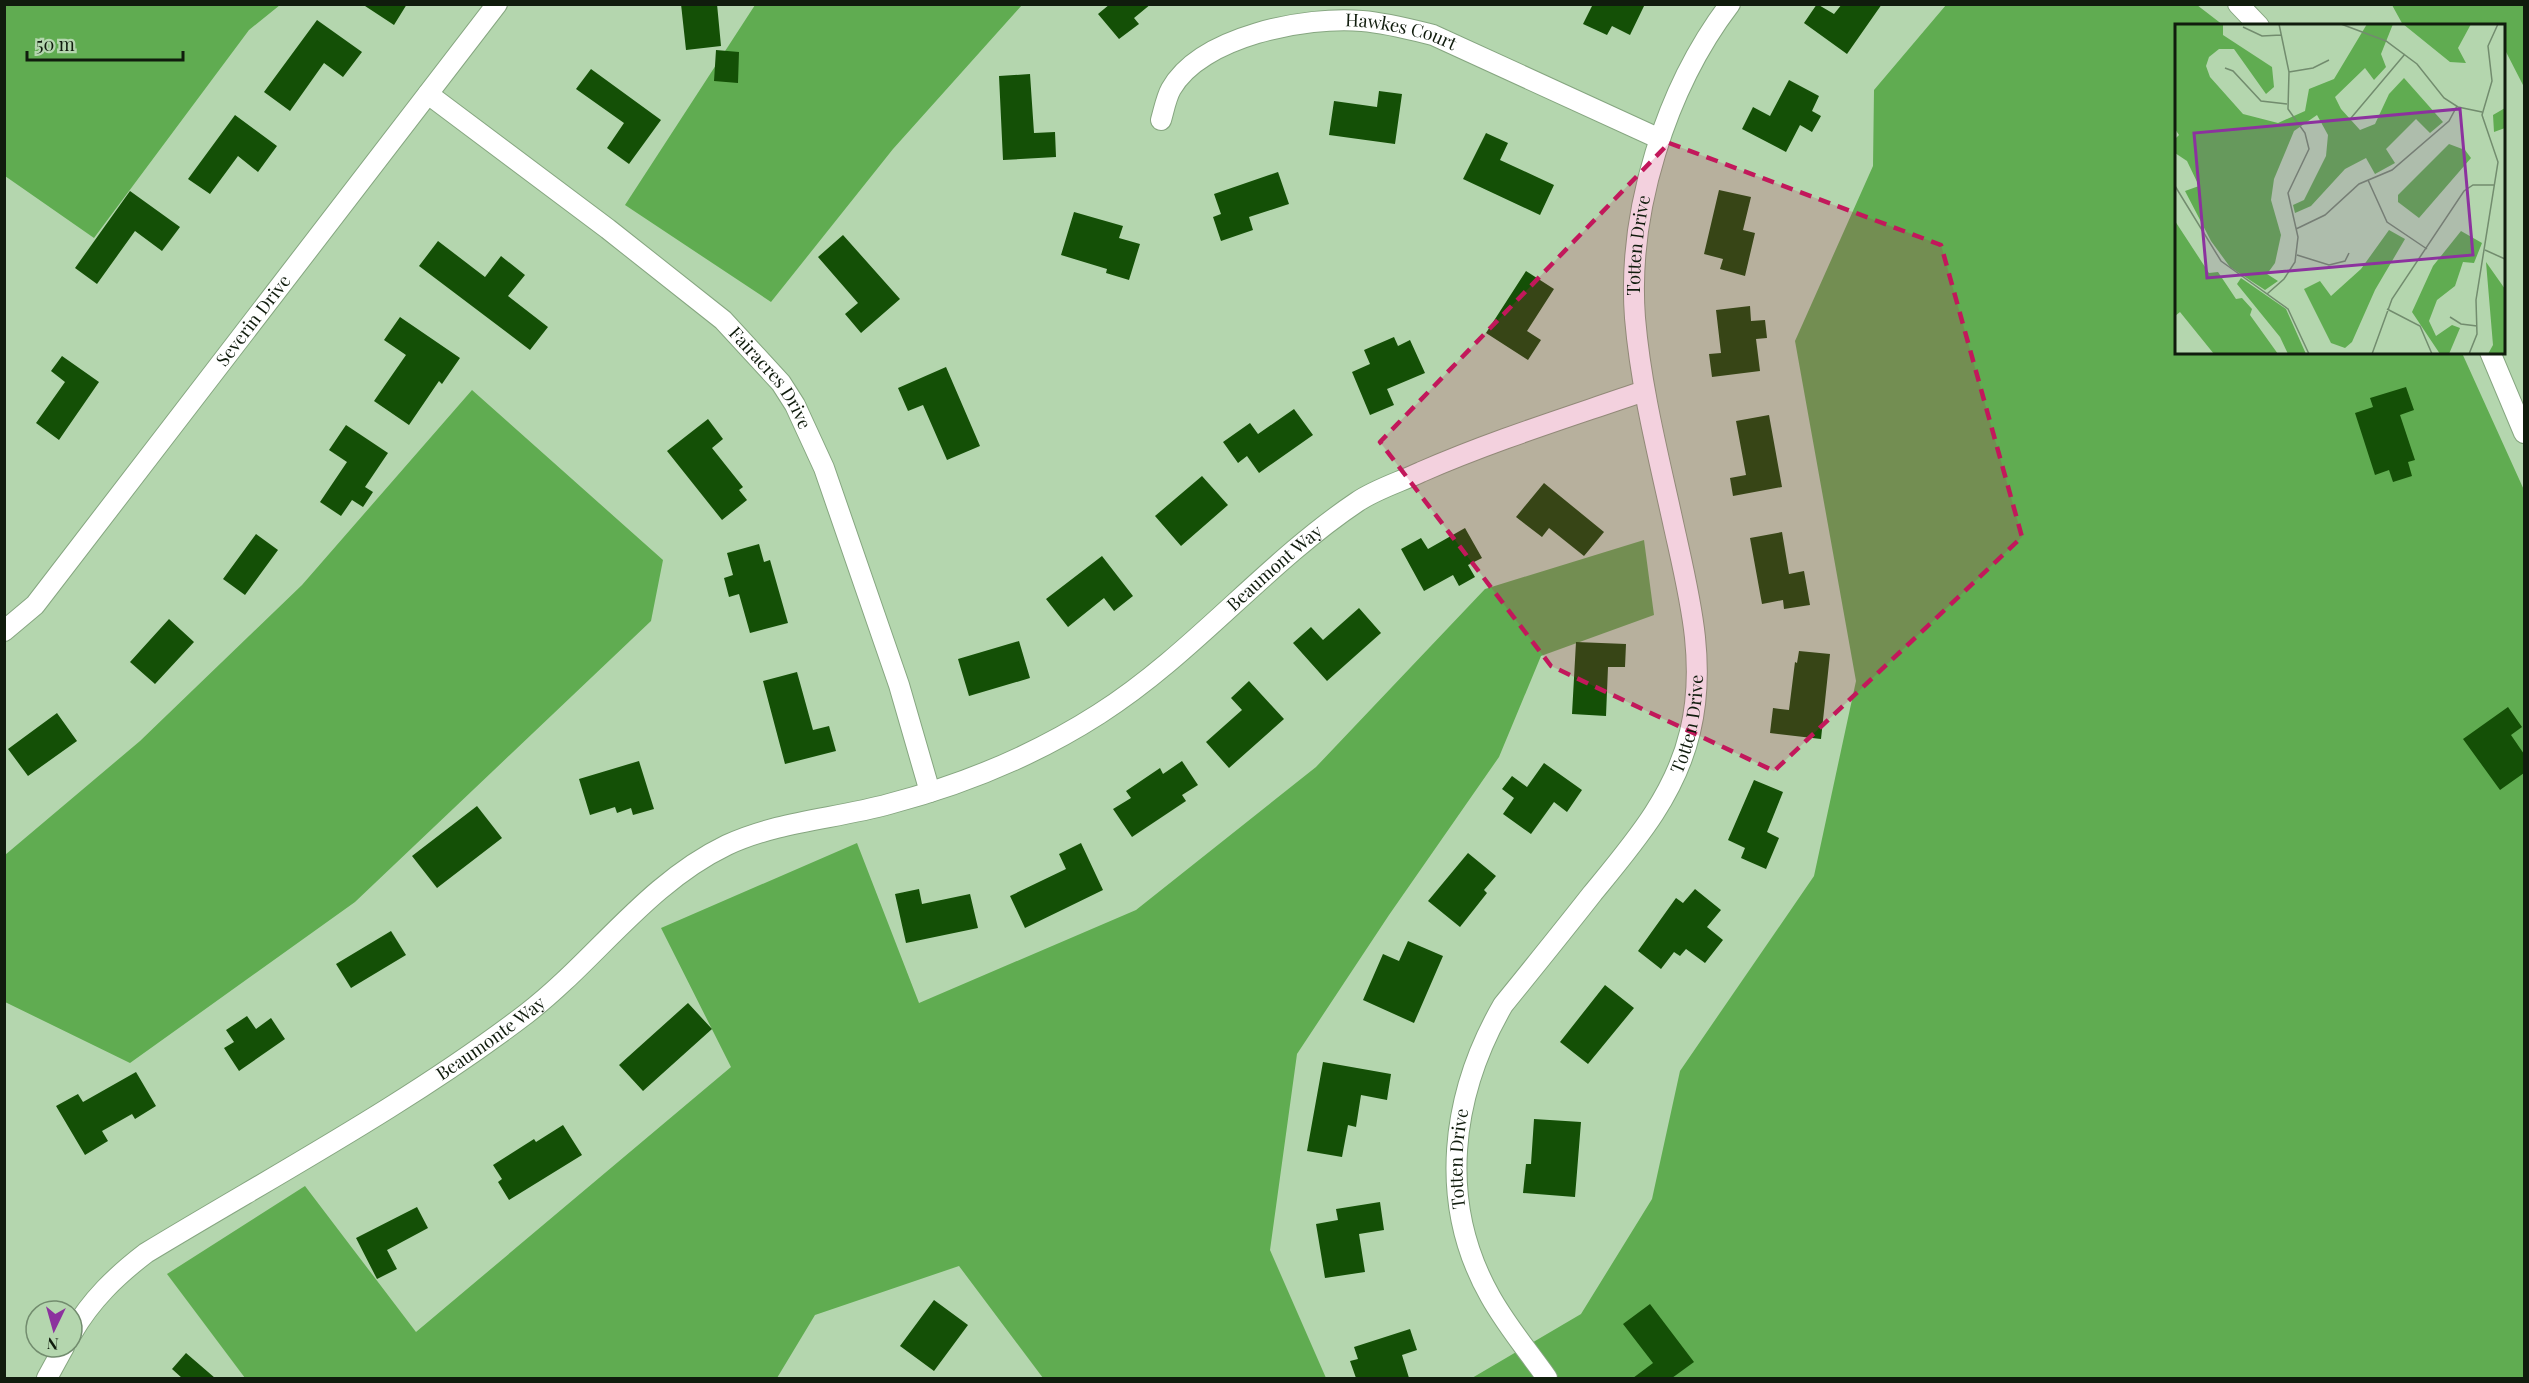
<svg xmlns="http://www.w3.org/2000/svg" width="2529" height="1383" font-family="'Playfair Display',serif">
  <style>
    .forest { fill: #60ac51 }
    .building { fill: #145006 }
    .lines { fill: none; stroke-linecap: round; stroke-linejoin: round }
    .minor-casing { stroke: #86a680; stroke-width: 22 }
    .minor { stroke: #fff; stroke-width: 20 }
    .marked { fill: #c2185b; fill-opacity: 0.2; stroke: #c2185b; stroke-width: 4.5; stroke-dasharray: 12 8; stroke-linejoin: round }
    .labels { text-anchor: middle; stroke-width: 6; stroke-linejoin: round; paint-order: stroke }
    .street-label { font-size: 18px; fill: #101c0d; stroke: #b4d6ae }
    .inset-road { fill: none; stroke: #728c6e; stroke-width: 1.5 }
    .view { fill: #8c329e; fill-opacity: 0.15; stroke: #8c329e; stroke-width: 3 }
    .inset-edge { fill: none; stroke: #101c0d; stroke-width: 3 }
  </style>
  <rect width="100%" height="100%" fill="#b4d6ae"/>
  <path class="forest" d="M5 4H280V5L249 30 94 238 5 176Z
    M755 5H1022L893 149 771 302 625 205Z
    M1946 5H2197L2223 25 2176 26V352L2462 353 2524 490V1378H1472L1581 1314 1652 1199 1680 1071 1814 876 1856 681 1795 341 1873 166 1874 90Z
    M2392 5H2524V87L2504 48V26L2403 25Z
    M472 390 663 560 651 621 355 902 130 1063 5 1002V855L140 741 302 585Z
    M1644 540 1654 615 1541 656 1499 757 1389 915 1297 1054 1270 1250 1326 1378H1043L959 1266 815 1315 777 1378H245L167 1274 305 1186 416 1332 731 1067 661 928 857 843 919 1003 1136 910 1316 767 1485 589Z"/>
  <path class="building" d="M362 4H407L394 25Z
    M681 4H717L721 46 686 50Z
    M1110 4H1151L1134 18 1139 24 1119 39 1098 14Z
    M1593 4H1645L1630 35 1612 26 1607 35 1583 24Z
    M1817 4 1834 14 1842 4H1882L1847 54 1804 23Z
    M317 20 362 52 343 77 324 63 290 111 264 92Z
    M716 50 739 52 738 83 714 81Z
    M591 69 661 120 629 164 607 148 624 123 576 89Z
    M1030 74 1034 133 1055 132 1056 157 1003 160 999 76Z
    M1789 80 1819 96 1812 111 1821 116 1812 132 1800 125 1786 152 1742 129 1753 107 1770 116Z
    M1379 91 1402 94 1395 144 1329 135 1334 101 1377 107Z
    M235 115 277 146 258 172 238 156 210 194 188 179Z
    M1486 133 1508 143 1500 160 1554 185 1540 215 1463 179Z
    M1278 172 1289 204 1249 217 1253 230 1221 241 1213 217 1221 214 1214 194Z
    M1719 190 1751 197 1743 230 1755 233 1745 276 1720 269 1723 259 1704 254Z
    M130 191 180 227 162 251 135 231 97 284 75 268Z
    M1074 212 1123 226 1119 238 1140 244 1129 280 1106 273 1107 269 1061 255Z
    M843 235 900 299 861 333 845 314 858 303 818 257Z
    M438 241 485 277 501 256 525 275 508 296 548 327 530 350 419 266Z
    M1526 271 1554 289 1527 331 1541 340 1528 360 1486 333Z
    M1750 306 1751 321 1765 320 1767 338 1756 339 1760 371 1712 377 1709 354 1721 353 1716 310Z
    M400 317 460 358 442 384 439 381 409 425 374 401 406 355 384 340Z
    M1394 337 1398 346 1410 340 1425 373 1387 389 1394 405 1370 415 1352 372 1370 364 1364 350Z
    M62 356 99 382 59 440 36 423 65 382 51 371Z
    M946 367 980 446 947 460 923 405 908 411 898 388Z
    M2406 387 2414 410 2400 415 2415 460 2408 462 2412 476 2393 482 2389 470 2375 475 2355 413 2373 407 2370 398Z
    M1294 409 1313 435 1259 473 1247 456 1238 463 1223 442 1250 423 1258 434Z
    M1769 415 1782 487 1733 496 1730 478 1746 475 1736 421Z
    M708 419 723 439 712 448 743 487 739 490 747 500 722 520 667 451Z
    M346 425 388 453 365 487 373 492 363 507 352 500 341 516 320 502 347 462 329 450Z
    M1202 476 1228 505 1181 546 1155 516Z
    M1544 483 1604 532 1584 556 1549 528 1542 537 1516 517Z
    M1465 528 1482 558 1468 565 1475 577 1459 586 1453 575 1424 591 1401 549 1421 538 1428 549Z
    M1782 532 1789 574 1804 571 1810 605 1784 609 1783 600 1762 604 1750 538Z
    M256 534 278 550 245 595 223 579Z
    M759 544 764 562 770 560 788 623 750 633 739 594 729 597 724 578 733 575 727 553Z
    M1102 556 1133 596 1114 611 1104 598 1068 627 1046 599Z
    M1359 608 1381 633 1327 681 1293 643 1311 627 1323 640Z
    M169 619 194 642 155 684 130 662Z
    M1019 641 1030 678 969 696 958 659Z
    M1576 642 1626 644 1625 667H1608L1606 716 1572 714Z
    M1799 651 1830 654 1821 739 1770 733 1773 708 1789 710 1795 662 1797 663Z
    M797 672 813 730 829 726 836 751 785 764 763 681Z
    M1249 681 1284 719 1229 768 1206 742 1242 710 1231 698Z
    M2508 707 2522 727 2511 735 2524 754V773L2500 790 2463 739Z
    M57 713 77 741 28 776 8 749Z
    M639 761 654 809 633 815 631 808 617 813 615 807 590 815 579 779Z
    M1182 761 1198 785 1182 795 1186 801 1132 837 1113 809 1131 798 1126 791 1160 768 1163 774Z
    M1544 763 1582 790 1567 812 1554 802 1531 834 1503 814 1514 798 1502 789 1512 776 1527 787Z
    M1754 780 1783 792 1767 832 1779 838 1766 869 1741 858 1745 848 1728 840Z
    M477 806 502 838 437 888 412 856Z
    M1081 843 1103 890 1025 928 1010 896 1066 869 1059 854Z
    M1468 853 1496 876 1484 890 1487 893 1460 927 1428 901Z
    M919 889 922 904 970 894 978 928 906 943 895 894Z
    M1695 889 1721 910 1707 927 1723 940 1705 963 1686 949 1680 956 1674 952 1661 969 1638 951 1676 898 1683 903Z
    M391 931 406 955 351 988 336 964Z
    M1408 941 1443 956 1414 1023 1363 1000 1383 954 1399 961Z
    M1605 985 1634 1008 1588 1064 1560 1042Z
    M688 1003 712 1029 643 1091 619 1065Z
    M247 1016 256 1029 271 1018 285 1039 239 1071 224 1048 234 1042 226 1030Z
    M1323 1062 1391 1074 1387 1100 1361 1095 1356 1127 1348 1125 1342 1157 1307 1151Z
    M136 1072 156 1106 135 1119 132 1114 102 1131 108 1141 85 1155 56 1106 78 1094 83 1102Z
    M1534 1119 1581 1122 1575 1197 1523 1193 1526 1164H1531Z
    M563 1125 582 1155 509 1200 498 1182 502 1179 493 1165 534 1139 536 1142Z
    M1380 1202 1384 1230 1359 1234 1365 1272 1325 1278 1316 1224 1338 1220 1336 1209Z
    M417 1207 428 1228 387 1250 397 1269 377 1279 356 1238Z
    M934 1300 968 1325 934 1371 900 1346Z
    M1650 1304 1694 1362 1672 1378H1633L1653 1363 1623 1324Z
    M1410 1329 1417 1350 1402 1355 1409 1378H1356L1350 1361 1358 1359 1354 1347Z
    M186 1353 215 1378H182L172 1369Z"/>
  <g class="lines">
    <defs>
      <g id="minor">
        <path d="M2238 4 2259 26"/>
        <path id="s1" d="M428 94 608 229 723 320 781 383 795 405 824 468 899 685 930 792"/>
        <path id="s2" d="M1161 120C1164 110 1166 98 1171 89 1201 36 1306 16 1362 21 1387 23 1409 29 1433 35L1660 139"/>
        <path d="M2490 352 2524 433"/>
        <path id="s3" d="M4 631 35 605 497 4"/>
        <path id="s4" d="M72 1333C91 1300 116 1276 146 1253 273 1176 408 1104 526 1014 596 960 646 884 727 845 779 821 835 819 889 804 962 785 1035 755 1099 714 1192 655 1266 563 1357 502 1376 489 1400 482 1421 472 1494 440 1569 417 1644 391"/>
        <path d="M47 1378 64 1347"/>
        <path id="s5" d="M1547 1378C1528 1351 1506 1325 1490 1296 1437 1202 1451 1095 1503 1005 1533 968 1563 931 1592 894 1633 844 1675 796 1690 732 1707 662 1689 595 1674 527 1659 458 1641 389 1635 318 1627 212 1666 88 1730 4"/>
      </g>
    </defs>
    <use href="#minor" class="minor-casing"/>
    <use href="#minor" class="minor"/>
  </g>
  <path class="marked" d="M1669 143 1941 245 2022 537 1774 771 1551 666 1380 442Z"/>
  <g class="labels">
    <g class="street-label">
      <text dy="6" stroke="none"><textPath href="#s2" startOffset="284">Hawkes Court</textPath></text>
      <text dy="6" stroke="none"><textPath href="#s5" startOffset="1232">Totten Drive</textPath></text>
      <text dy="6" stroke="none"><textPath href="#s3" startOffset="399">Severin Drive</textPath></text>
      <text dy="6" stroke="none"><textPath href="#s1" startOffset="447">Fairacres Drive</textPath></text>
      <text dy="6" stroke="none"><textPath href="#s4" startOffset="1448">Beaumont Way</textPath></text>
      <text dy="6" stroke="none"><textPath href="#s5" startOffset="746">Totten Drive</textPath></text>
      <text dy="6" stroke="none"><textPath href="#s4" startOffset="516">Beaumonte Way</textPath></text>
      <text dy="6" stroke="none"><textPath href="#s5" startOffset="243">Totten Drive</textPath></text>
    </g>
  </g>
  <g transform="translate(2175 24)">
    <rect width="330" height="330" fill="#b4d6ae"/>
    <path d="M0 0H48V11L97 43 99 63 91 70 59 25H44L34 33 31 42 35 53 68 90 103 99 130 87 134 65 159 55 192 0H218L206 30 211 43 199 56 190 44 160 73 166 85 185 106 200 100 214 70 229 54 268 98 255 109 241 95 211 125 220 139 200 150 191 134 170 145 136 182 120 189 118 181 129 176 151 132 153 111 142 91 119 107 99 155 96 176 106 211 100 239 92 250 103 257 90 266 55 243 36 217 10 167 24 162 12 137 0 129V115L4 111 0 105ZM228 0H296L283 24 291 39 275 38ZM330 84V104L319 108 318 91ZM274 120 290 126 296 134 244 194 223 178V171ZM0 197 34 249 43 248 61 275 67 274 77 285 75 291 103 330H39L5 288 0 292ZM214 206 230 215 200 266 177 318 170 324 156 319 129 265 145 257 156 272 186 245ZM286 207 307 219 299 239 288 238 280 262 262 276 254 297 261 312 277 301 285 304 274 330H265L237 288 258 242ZM311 238 330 265V330H313L318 321ZM66 254 111 285 131 330H113L105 313 62 260Z" fill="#60ac51"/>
    <path class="inset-road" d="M166 0 211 17 242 40 269 74 283 83 307 88M68 3 87 12 106 11M50 44 58 47 86 77 112 80M114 48 138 44 154 36M176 94 230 30M193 156 212 198 252 225M0 162 46 237 113 285 134 330M121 205 150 191 184 160 217 146 274 97 282 82M310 226 330 235M122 231 154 241 170 237 174 229M92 270 109 255 120 238 123 213 113 169 134 125 130 109 113 85 114 48 104 0M212 285 245 302 257 330M275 293 286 300 302 302M197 330 217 275 289 167 298 161H319M294 330 302 310 301 276 323 138 307 91 317 57 313 22 323 0"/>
    <path class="view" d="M285 85 298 231 32 254 19 109Z"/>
    <rect width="330" height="330" class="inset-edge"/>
  </g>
  <rect width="2529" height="1383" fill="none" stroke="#101c0d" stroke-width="12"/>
  <g transform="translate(54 1329) rotate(185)"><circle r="28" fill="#b4d6ae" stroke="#728c6e" stroke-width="1.5"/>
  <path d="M0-4.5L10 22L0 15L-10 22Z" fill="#8c329e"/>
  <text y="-9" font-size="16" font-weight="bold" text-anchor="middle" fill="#101c0d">N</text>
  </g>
  <path d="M27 51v9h156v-9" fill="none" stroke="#101c0d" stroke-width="3"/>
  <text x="36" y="51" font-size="18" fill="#101c0d" stroke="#b4d6ae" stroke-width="4.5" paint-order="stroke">50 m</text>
</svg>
